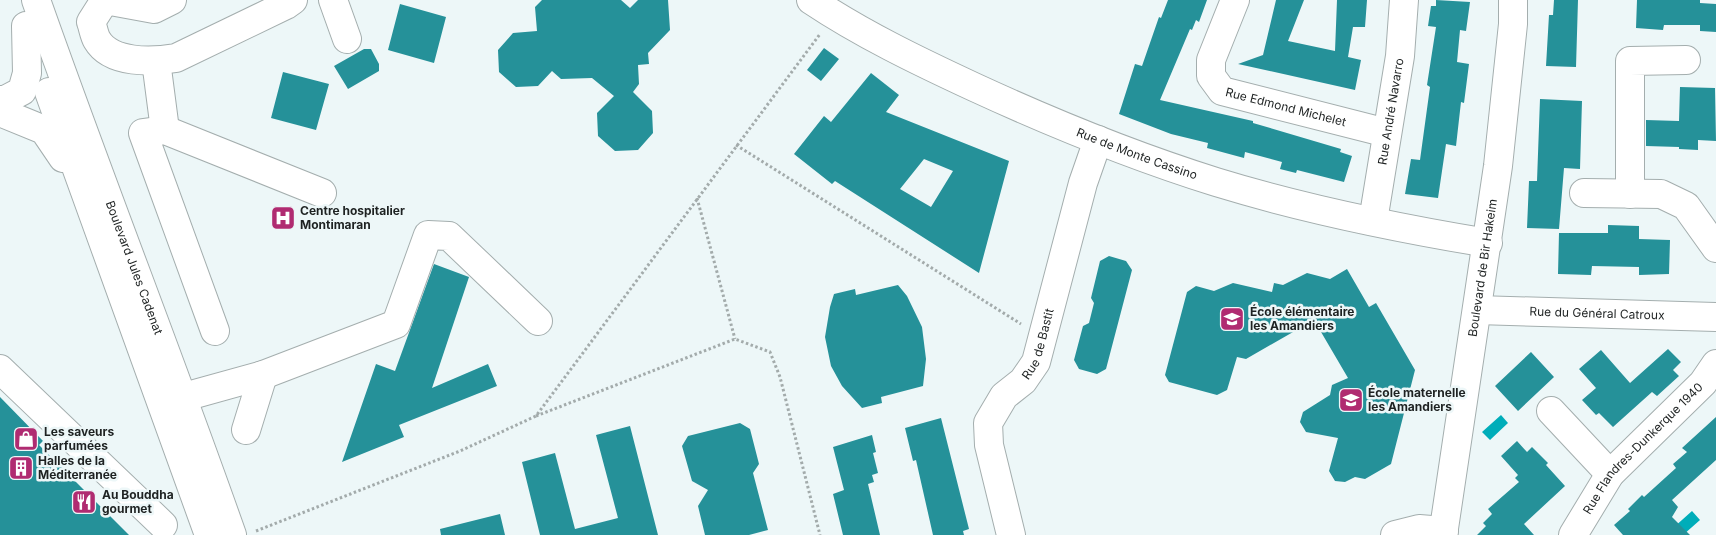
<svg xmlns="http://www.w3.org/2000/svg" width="1716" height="535" font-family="Inter,sans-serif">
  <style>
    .water { fill: #00adb9 }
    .building { fill: #259199; fill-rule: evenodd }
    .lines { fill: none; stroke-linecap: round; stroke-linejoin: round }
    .minor-casing { stroke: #a4aeae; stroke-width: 30 }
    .path { stroke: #a3abab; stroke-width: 3; stroke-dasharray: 2.5 2.5; stroke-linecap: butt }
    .minor { stroke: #fff; stroke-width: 28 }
    .labels { text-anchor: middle; stroke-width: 5; stroke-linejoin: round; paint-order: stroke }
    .street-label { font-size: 12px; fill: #1e2222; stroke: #edf7f8 }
    .poi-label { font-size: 12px; font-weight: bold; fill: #1e2222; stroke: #edf7f8; text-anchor: start }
  </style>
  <rect width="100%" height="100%" fill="#edf7f8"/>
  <path class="water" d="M1501 415 1508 423 1490 440 1482 432Z
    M1692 511 1700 520 1683 535 1673 528Z"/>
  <path class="building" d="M542 0H621L630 8 638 0H668L670 30 648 53 649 64 638 65 639 84 633 92 652 111 653 133 638 150 615 151 598 136 597 113 614 96 592 78 561 79 552 71 538 86 516 87 499 72 498 50 513 33 537 31 535 7Z
    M1168 0H1207L1199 22 1196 20 1192 30 1190 29 1160 100 1253 121V123L1341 149 1340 152 1352 156 1344 182 1297 170 1296 173 1280 169 1282 162 1245 152 1244 158 1207 148 1208 143 1171 134 1119 114 1135 64 1142 66 1159 17 1161 18Z
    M1276 0H1304L1288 41 1335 51 1337 0H1367L1365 27H1353L1348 57 1361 60 1355 90 1238 64 1263 55Z
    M1436 0 1470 2 1466 31 1460 30 1457 62 1469 64 1464 103 1461 102 1456 146 1446 144 1438 198 1405 194 1411 159 1420 160 1430 87 1427 85 1436 27 1428 26 1431 6H1436Z
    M1554 0H1578L1576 67 1546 66 1549 15H1553Z
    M1637 0H1700V3L1716 4V32L1700 31V25H1664L1663 30 1636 28Z
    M400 4 446 17 434 63 388 50Z
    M824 48 839 59 821 81 807 70Z
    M364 49H371L379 64V71L348 89 334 66Z
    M283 72 329 84 316 130 271 118Z
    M871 73 899 95 886 112 1009 161 979 273 835 181 832 184 794 154 824 116 831 122ZM924 159 953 171 931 207 900 189Z
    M1680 87 1715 88 1716 141 1698 140V150L1679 149V147L1646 146V120L1679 121Z
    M1540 99 1582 101 1580 169 1564 168 1559 229 1527 228 1529 181H1537Z
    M1608 225 1639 226V239L1670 240 1669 274 1639 275V267L1592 266 1591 275 1558 274 1559 233H1608Z
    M1109 256 1126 261 1132 270 1106 369 1097 374 1079 369 1074 360 1083 326 1089 323 1094 303 1091 298 1100 261Z
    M434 264 469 277 432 388 488 364 497 386 399 425 404 437 342 462 376 364 395 371Z
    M1347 269 1369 307 1376 303 1415 370 1391 464 1365 479 1355 477 1345 482 1335 481 1329 471 1338 438 1306 432 1300 422 1303 412 1330 395 1332 385 1348 378 1314 320 1246 359 1237 357 1227 390 1217 395 1169 382 1165 375 1187 292 1196 286 1214 291 1233 283 1272 292 1274 283 1283 285 1307 273 1330 279Z
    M898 285 907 296 922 327 926 359 923 386 881 397 882 403 862 408 842 386 831 366 825 337 830 307 834 294 855 289 856 295Z
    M1668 349 1681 362 1673 370 1679 376 1657 396 1652 392 1613 427 1599 413 1596 415 1582 400 1596 388 1579 369 1601 350 1630 383Z
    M1531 352 1554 377 1518 411 1495 386Z
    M0 397 43 441 39 445 129 535H0Z
    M1716 417V460L1672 500 1678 507 1672 517 1690 535H1623L1614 525 1630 511 1628 509 1642 495 1644 497 1676 468 1673 464 1687 452 1682 448Z
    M941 418 969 529 963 531 964 535H933L916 460 913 461 905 428Z
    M740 423 750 429 759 464 753 473 768 530 749 535H705L698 506 708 490 692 481 682 446 688 436Z
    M630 426 658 535H540L522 462 555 453 575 529 618 518 596 435Z
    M872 435 876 452 873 453 878 473 872 475 874 482 868 484 880 535H843L833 494 844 490 833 447Z
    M1517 441 1527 452 1532 447 1548 463 1546 465 1565 486 1524 524 1534 535H1477L1486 526 1483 523 1492 514 1488 509 1519 482 1515 478 1518 475 1501 456Z
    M500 514 505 535H441L440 529Z"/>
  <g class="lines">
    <defs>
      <g id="minor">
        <path id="s1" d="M36 0C99 179 169 356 232 535"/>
        <path d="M105 0 91 22C93 27 94 35 97 40 111 64 152 62 176 58L286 5 293 0"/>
        <path d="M105 0 154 9 172 0"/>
        <path d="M333 0 347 39"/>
        <path id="s2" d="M811 0C862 34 918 61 974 87 1052 123 1133 156 1216 182 1304 209 1397 228 1488 243"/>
        <path id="s3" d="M1235 0 1211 60V76L1222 91 1387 133"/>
        <path d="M156 61 165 130"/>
        <path d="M49 92 209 535"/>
        <path d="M0 100H5L22 91 27 73 26 26"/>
        <path d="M0 112 44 130 63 158"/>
        <path d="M1584 193 1661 194 1686 206 1716 248"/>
        <path d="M1630 194V61L1686 60"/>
        <path id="s4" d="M1373 221 1400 56 1404 0"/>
        <path id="s5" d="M1477 310 1716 317"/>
        <path d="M215 331 143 133 165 130 322 193"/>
        <path d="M0 369 163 525"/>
        <path d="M184 397 263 375 396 324 428 235 449 236 538 321"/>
        <path d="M1551 411 1610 474"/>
        <path d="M246 430 263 375"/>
        <path id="s6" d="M1011 535 989 445 988 423 1004 396 1023 381 1036 362 1083 183 1098 140"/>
        <path d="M1395 535 1419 529 1444 531"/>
        <path id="s7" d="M1443 535 1498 166 1513 24V0"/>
        <path id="s8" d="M1573 535 1610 474 1703 383 1716 364"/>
      </g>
    </defs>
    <use href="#minor" class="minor-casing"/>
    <path class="path" d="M736 145 1021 324
      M697 198 735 339
      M536 416 735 339 770 352 780 377 820 535
      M256 531 460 451 536 416 820 34"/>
    <use href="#minor" class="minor"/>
  </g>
  <defs>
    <symbol id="hospital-square" viewBox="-11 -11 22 22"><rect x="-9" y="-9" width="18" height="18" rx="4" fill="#b02b71" stroke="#edf7f8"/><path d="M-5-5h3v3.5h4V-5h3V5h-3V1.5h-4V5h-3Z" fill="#fff"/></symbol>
    <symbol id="school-square" viewBox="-11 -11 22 22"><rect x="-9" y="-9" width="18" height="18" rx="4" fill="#b02b71" stroke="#edf7f8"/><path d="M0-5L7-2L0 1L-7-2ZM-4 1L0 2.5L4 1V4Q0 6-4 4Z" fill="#fff"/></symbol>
    <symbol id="shop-square" viewBox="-11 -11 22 22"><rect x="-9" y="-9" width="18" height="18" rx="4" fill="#b02b71" stroke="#edf7f8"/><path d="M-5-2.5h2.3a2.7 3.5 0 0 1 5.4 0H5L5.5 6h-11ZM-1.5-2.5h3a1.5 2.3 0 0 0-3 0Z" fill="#fff"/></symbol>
    <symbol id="building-square" viewBox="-11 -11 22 22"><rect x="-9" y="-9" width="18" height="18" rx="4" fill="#b02b71" stroke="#edf7f8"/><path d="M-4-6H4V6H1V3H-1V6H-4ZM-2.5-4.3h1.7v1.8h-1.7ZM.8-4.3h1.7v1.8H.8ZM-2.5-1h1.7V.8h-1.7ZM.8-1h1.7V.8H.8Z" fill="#fff"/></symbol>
    <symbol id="restaurant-square" viewBox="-11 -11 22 22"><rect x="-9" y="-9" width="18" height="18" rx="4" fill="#b02b71" stroke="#edf7f8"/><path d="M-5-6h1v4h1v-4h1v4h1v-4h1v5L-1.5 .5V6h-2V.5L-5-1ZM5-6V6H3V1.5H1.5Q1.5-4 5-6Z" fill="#fff"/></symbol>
  </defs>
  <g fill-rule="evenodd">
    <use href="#hospital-square" x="269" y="204" width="28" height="28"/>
    <use href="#school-square" x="1218" y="305" width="28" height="28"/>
    <use href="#school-square" x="1337" y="386" width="28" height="28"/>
    <use href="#shop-square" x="12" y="425" width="28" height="28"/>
    <use href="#building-square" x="7" y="454" width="28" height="28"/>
    <use href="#restaurant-square" x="70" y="488" width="28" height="28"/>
  </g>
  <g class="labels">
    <g class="street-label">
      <text dy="4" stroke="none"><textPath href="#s3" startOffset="165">Rue Edmond Michelet</textPath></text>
      <text dy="4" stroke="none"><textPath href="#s4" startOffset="111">Rue André Navarro</textPath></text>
      <text dy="4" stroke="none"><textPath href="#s2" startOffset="361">Rue de Monte Cassino</textPath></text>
      <text dy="4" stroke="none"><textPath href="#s1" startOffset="285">Boulevard Jules Cadenat</textPath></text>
      <text dy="4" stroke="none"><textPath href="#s7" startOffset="270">Boulevard de Bir Hakeim</textPath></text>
      <text dy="4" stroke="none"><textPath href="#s5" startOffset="120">Rue du Général Catroux</textPath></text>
      <text dy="4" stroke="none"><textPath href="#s6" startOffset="211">Rue de Bastit</textPath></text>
      <text dy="4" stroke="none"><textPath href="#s8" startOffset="112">Rue Flandres-Dunkerque 1940</textPath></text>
    </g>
    <g class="poi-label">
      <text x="300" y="215">Centre hospitalier<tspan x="300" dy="14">Montimaran</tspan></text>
      <text x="1250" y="316">École élémentaire<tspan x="1250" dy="14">les Amandiers</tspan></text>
      <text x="1368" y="397">École maternelle<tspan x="1368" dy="14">les Amandiers</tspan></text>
      <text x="44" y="436">Les saveurs<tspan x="44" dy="14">parfumées</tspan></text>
      <text x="38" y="465">Halles de la<tspan x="38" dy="14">Méditerranée</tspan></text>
      <text x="102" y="499">Au Bouddha<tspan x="102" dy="14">gourmet</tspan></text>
    </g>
  </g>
</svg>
